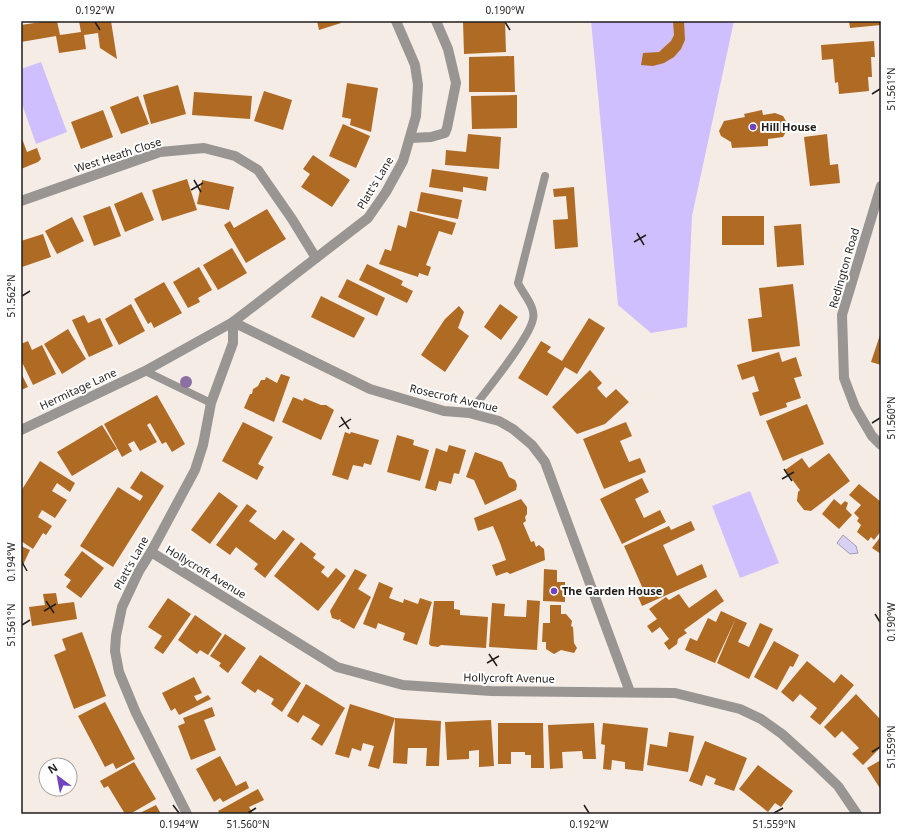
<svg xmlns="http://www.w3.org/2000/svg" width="902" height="835" font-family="'Noto Sans',sans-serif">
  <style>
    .green { fill: #cfbffe }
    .water { fill: #d9d1f3; stroke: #a29bb2 }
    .building { fill: #af6a24 }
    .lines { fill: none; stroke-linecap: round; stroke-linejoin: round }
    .service { stroke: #989592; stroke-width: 8 }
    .minor { stroke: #989592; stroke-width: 10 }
    .tertiary { stroke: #989592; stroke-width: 10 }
    .tree { fill: #8c6fa3 }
    .ticks { fill: none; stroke: #211e1c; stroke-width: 1.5 }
    .poi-dot { fill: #7044bc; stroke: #fff; stroke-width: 1.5 }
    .labels { text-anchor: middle; stroke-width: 4; stroke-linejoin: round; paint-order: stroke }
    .poi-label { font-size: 11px; font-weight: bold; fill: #211e1c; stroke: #fff; text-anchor: start }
    .street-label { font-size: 11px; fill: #211e1c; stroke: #fff }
    .neatline { fill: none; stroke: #211e1c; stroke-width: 1.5 }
    .ticks-label { font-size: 10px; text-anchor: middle; fill: #211e1c }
  </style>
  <rect width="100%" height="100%" fill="#f5ece6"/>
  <path class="green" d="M591 21H734L692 216 687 327 651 333 618 305Z
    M41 62 67 132 36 144 21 101V69Z
    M750 491 779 563 740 578 712 506Z"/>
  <path class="water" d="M843 535 856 546 858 553 850 554 837 543Z"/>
  <path class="building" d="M48 21H57L60 35 81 32 79 21H111L117 59 100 48 98 33 84 35 86 49 59 53 56 36 21 42V25Z
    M317 21H340L341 23 319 30Z
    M463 21H505L506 52 464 54Z
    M673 21H684L685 40 681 49 674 57 664 63 653 66 641 65 643 53 659 52 671 41 674 35Z
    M849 21H881V25L850 28Z
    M874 41 875 57H871L872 77H868L869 91 839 94 838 82 835 83 833 59 822 60 821 45Z
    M514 56 515 92H469V57Z
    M347 83 378 88 371 132 350 125 351 119 342 117Z
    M178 85 186 114 151 124 143 95Z
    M264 91 292 100 283 130 254 121Z
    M194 92 252 96 250 119 192 115Z
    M517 95V128L472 129 471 96Z
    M138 96 149 124 121 134 110 107Z
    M103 110 113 137 81 149 71 122Z
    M762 110 763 115 775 113 783 116 787 123V130L783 137 768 139V146L732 148 731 142 721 136 719 131 724 121 745 117 744 114Z
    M343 124 370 136 356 168 329 156Z
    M468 134 501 137 499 169 445 165 446 150 466 152Z
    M827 134 830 165 838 164 840 183 810 186 804 137Z
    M21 136 27 152 37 148 41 159 38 162 21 169Z
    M313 155 350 180 332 207 301 187 310 174 303 169Z
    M432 169 488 177 486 191 463 187V192L429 187Z
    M187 179 197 210 162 221 152 190Z
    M202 180 234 187 229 210 197 204Z
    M574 187 578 247 555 249 553 220 568 219 566 196 554 197 553 189Z
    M142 192 154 220 125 232 114 204Z
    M421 192 462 200 458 219 417 211Z
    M110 206 121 236 94 246 83 216Z
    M267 209 286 239 246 263 224 225 230 221 234 228Z
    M410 211 456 223 452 235 439 231 426 265 431 267 428 276 419 273 418 277 379 264 385 249 391 251 398 225 406 228Z
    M722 216H764V245H722Z
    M72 217 84 241 57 254 45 231Z
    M801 224 804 265 777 267 774 226Z
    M43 234 51 257 22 267 21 241Z
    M232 248 247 273 218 290 203 265Z
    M367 264 403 281 401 285 413 291 407 303 359 280Z
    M199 267 212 290 198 298 200 302 188 308 173 282Z
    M347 279 385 298 377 316 338 297Z
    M164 282 182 313 154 328 151 322 148 324 134 299Z
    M793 284 800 346 752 352 748 319 762 317 759 288Z
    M321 296 365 318 354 338 311 317Z
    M131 304 145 331 119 345 105 319Z
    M500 304 518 317 501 340 484 327Z
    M459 306 464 312 458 328 469 336 445 372 421 355 445 319Z
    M84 315 88 323 100 318 113 346 89 357 72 320Z
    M589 318 605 328 577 374 565 367 547 396 518 378 541 341 551 347 547 352 562 361Z
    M68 329 86 359 62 374 44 344Z
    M881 332V365L871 362Z
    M28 341 32 350 42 345 56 374 33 385 21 360V344Z
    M779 352 782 362 796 357 802 376 794 378 801 398 786 403 787 407 760 416 752 393 759 391 754 376 742 380 737 365Z
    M590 370 602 383 597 388 606 398 616 389 629 402 605 424 577 434 552 407Z
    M21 373 28 387 21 390Z
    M281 374 290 377 274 422 244 408 250 394H252L253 389 258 386 261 380H265L266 377 277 383Z
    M157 395 185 444 172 452 166 442 162 444 150 423 147 425 157 442 140 451 134 441 128 444 132 451 122 457 104 424Z
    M293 397 303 401 304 398 321 405H326L334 410 321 440 282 422Z
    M807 404 824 444 783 461 766 421Z
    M243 422 273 437 258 464 264 467 257 480 222 461Z
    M626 422 632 436 620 441 629 462 640 458 646 472 604 489 583 439Z
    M102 425 117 449 72 476 57 452Z
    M345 432 350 434 351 432 379 440 371 465 364 463 363 467 353 465 348 480 332 475Z
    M397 435 414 440 413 445 429 450 420 481 387 472Z
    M449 445 466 450 459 474 454 473 451 484 439 481 436 491 425 488 436 448 447 452Z
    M475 452 502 462 509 477 515 480 517 485 516 490 485 505 474 480 466 477Z
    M829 453 850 481 811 511 804 510 797 501 798 492 800 490 785 470 802 458 809 468Z
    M40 461 75 483 70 492 57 483 52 491 67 500 55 518 42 510 38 517 52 526 46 535 43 533 33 549 21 541V491Z
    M141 471 164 486 113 567 80 546 118 487 140 501 143 496 130 488Z
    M642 478 649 492 635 499 644 518 660 510 666 522 622 544 600 499Z
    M859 484 881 502V531L874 540 871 537 868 541 857 532 861 525 857 521 859 518 854 513 861 505 849 495Z
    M219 492 238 506 210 544 191 530Z
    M521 499 527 507V514L525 517 526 521 523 523 531 542 534 541 536 547 539 545 544 549 545 560 510 574 507 572 496 576 492 565 506 560 500 543 493 526 478 531 474 518Z
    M834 499 841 505 845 501 848 503 846 509 852 515 839 529 822 514Z
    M247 504 257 511 249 521 275 540 283 530 295 539 265 578 254 569 258 564 236 547 230 555 216 545Z
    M691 521 695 530 663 545 677 576 702 564 707 577 642 606 636 592 643 589 624 546 669 526 671 530Z
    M881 536V554L872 548Z
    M301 542 316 554 313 558 325 567 321 572 328 578 336 568 346 576 318 611 274 576Z
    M21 546 30 550 21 569Z
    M82 551 104 568 81 598 66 587 71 580 64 575Z
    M355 569 367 575 358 589 371 597 354 629 340 621 341 619 338 620 332 618 330 611Z
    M544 569 557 570V582H565V602L543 601Z
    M379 582 393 588 389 598 403 603 404 599 418 604 420 598 432 602 417 645 403 640 405 633 378 623 376 629 363 624Z
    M716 589 724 601 684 630 687 633 678 639 677 644 669 650 664 643 669 639 660 627 652 633 647 626 657 619 649 609 666 597 669 600 679 594 689 608Z
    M56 593 58 604 74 602 77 619 32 626 29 607 45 605 43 594Z
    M168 598 191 614 163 654 154 648 162 636 148 627Z
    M527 600 540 601 537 650 489 647 492 603 505 604 504 616 526 617Z
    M434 601H454V609L460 610V615L488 617 486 648 441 645 438 647 431 646 429 644Z
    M550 605H561V614H566L572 621 571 626 573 627 574 643 577 648 574 653 561 650 554 654 546 649V642H542L543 623H550Z
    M721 611 736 618 715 663 685 650 690 638 697 641 708 618 716 622Z
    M195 615 222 634 208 655 200 650 197 654 178 640Z
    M736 618 747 623 738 642 749 647 760 623 773 629 749 679 717 663Z
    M82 632 106 696 74 709 54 655 66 650 62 639Z
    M225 634 246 648 228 673 219 666 221 663 210 656Z
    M774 641 799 655 793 667 790 666 777 690 754 677Z
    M260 655 301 683 282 712 271 704 274 699 258 689 255 693 241 683Z
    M807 661 834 683 841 674 854 685 820 725 810 717 817 708 800 694 793 702 781 692Z
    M194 677 202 693 194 696 197 701 208 695 211 699 179 715 175 708 171 711 162 693Z
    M306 684 345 708 322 746 311 739 320 725 303 715 298 723 287 716Z
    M856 694 881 720V747L863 765 852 754 859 748 842 731 835 738 824 727Z
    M105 702 135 759 116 769 113 763 105 767 78 716Z
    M350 704 395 718 379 769 368 766 374 746 363 743 361 751 352 748 349 758 335 754Z
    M212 707 215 716 204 720 216 750 191 760 178 726 185 723 183 718Z
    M395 718 441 721 439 766H426L427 748H408L407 764 393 763Z
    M491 720 494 766 479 767V750L469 751V759L447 760 445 722Z
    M498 723H543L544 768H531V755H525V752H511V764H498Z
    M594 723 596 759H583L582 751 562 752 563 768 550 769 548 725Z
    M603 723 648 728 643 771 625 769V762L612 760 611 770 603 769 605 745 601 744Z
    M669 732 694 736 688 772 647 765 650 744 667 747Z
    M705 741 747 758 734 791 714 784 716 779 706 775 702 786 689 781Z
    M220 756 236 786 246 781 249 788 223 802 220 798 214 802 196 769Z
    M881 760V790L867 768Z
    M134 762 156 799 130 814H125L108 786 104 788 100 781Z
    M758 765 793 791 781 807 775 803 768 812 739 789Z
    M258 789 264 800 249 807 253 814H220L218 811Z
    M156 805 161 814H138Z"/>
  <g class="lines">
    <path class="service" d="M145 371 211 403
      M469 413C483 395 530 338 533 319 536 307 523 294 518 283L545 176"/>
    <path class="minor" d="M411 138 431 137 445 133 447 128 456 83 448 49 436 21
      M881 186 842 315 844 378 855 407 872 436 881 445
      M21 201 160 152 204 148 235 156 258 170 292 219 316 258
      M233 322 370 389 444 411 469 413 499 421 513 429 532 445 545 462 630 692
      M151 552 337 667 403 685 491 691 675 693 740 709 761 719 782 734 814 763 838 786 857 814"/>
    <path class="tertiary" d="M21 430 145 371 233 322 368 218 386 192 403 161 416 116 418 85 415 65 396 21
      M187 814 136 713 119 672 115 651 116 636 122 607 139 571 151 552 195 470 203 445 211 403 233 343V322"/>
  </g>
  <circle class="tree" cx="186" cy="382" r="6"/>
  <path class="ticks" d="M95 22 100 30M505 22 510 30M872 94 880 89M194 180 201 192M191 190 203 183M637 233 644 245M634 242 646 235M22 296 30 291M341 417 349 429M872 423 880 418M339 427 351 419M784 469 792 481M782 479 794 472M22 562 27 571M46 601 54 613M44 611 56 604M875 614 880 622M22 625 30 620M489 654 497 666M487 663 499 656M872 752 880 747M173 805 179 813M584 805 589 813M248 813 256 808M774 813 783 808"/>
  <g class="poi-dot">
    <circle cx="753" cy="127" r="4"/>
    <circle cx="554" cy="591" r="4"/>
  </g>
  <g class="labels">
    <g class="poi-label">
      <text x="761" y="131">Hill House</text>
      <text x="562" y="595">The Garden House</text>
    </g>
    <g class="street-label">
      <text transform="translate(118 155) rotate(-18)" y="4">West Heath Close</text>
      <text transform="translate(375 183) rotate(-59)" y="4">Platt's Lane</text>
      <text transform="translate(844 268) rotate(-74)" y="4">Redington Road</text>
      <text transform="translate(78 389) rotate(-25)" y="4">Hermitage Lane</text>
      <text transform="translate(454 398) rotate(13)" y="4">Rosecroft Avenue</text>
      <text transform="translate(131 563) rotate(-61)" y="4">Platt's Lane</text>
      <text transform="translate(206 572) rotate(31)" y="4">Hollycroft Avenue</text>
      <text transform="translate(509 678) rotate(1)" y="4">Hollycroft Avenue</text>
    </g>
  </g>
  <rect width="902" height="835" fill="none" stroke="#ffffff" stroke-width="44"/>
  <g transform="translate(58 777) rotate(328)"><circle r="19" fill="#ffffff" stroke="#a6a5a4"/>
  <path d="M0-3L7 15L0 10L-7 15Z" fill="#7044bc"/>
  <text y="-6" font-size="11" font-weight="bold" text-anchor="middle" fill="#211e1c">N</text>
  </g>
  <rect x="22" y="22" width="858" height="791" class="neatline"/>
  <g class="ticks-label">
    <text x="95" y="14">0.192°W</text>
    <text x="505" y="14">0.190°W</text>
    <text transform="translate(891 89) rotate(-90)" y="4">51.561°N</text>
    <text transform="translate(11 296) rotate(-90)" y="4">51.562°N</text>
    <text transform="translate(891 418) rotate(-90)" y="4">51.560°N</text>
    <text transform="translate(11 562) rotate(-90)" y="4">0.194°W</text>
    <text transform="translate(891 622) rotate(-90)" y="4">0.190°W</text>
    <text transform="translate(11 625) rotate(-90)" y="4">51.561°N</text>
    <text transform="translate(891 747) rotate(-90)" y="4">51.559°N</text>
    <text x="179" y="828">0.194°W</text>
    <text x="248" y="828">51.560°N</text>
    <text x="589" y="828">0.192°W</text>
    <text x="774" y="828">51.559°N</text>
  </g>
</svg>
